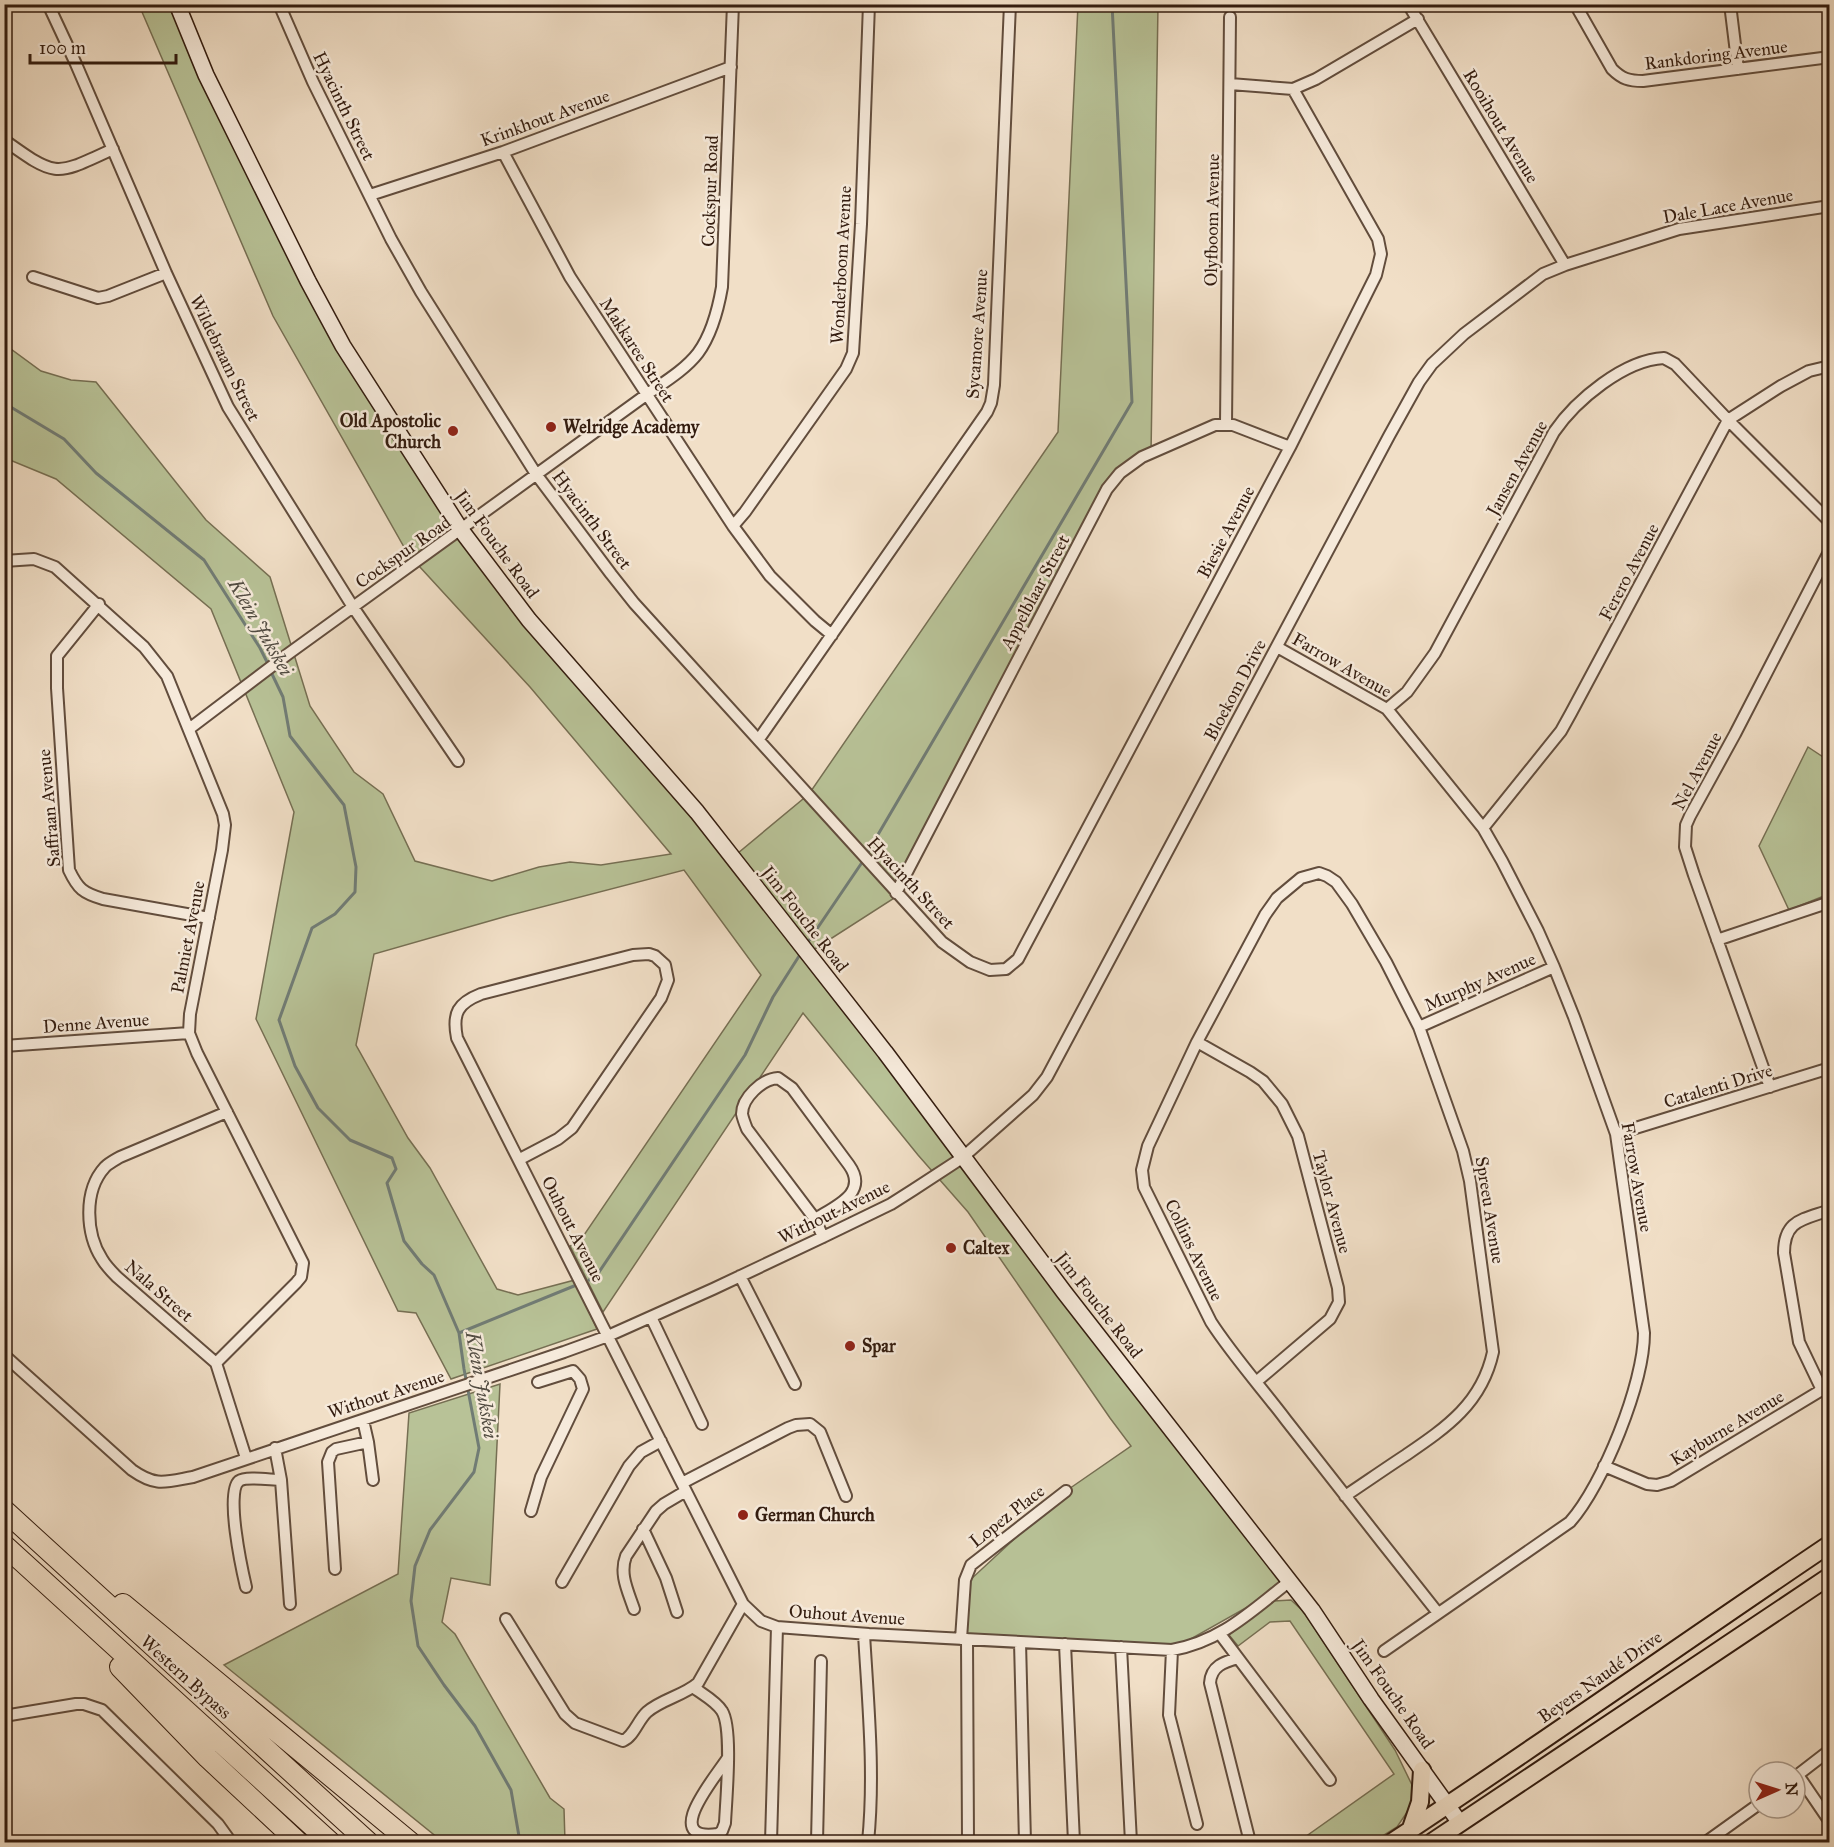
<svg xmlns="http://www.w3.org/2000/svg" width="1834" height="1847" font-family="'IM FELL Great Primer',serif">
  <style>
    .green { fill: #b8c297; stroke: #766f53; stroke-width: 1.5 }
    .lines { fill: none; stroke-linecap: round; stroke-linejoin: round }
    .stream { stroke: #717c75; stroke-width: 3 }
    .street-casing { stroke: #624d3d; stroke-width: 14 }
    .secondary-casing { stroke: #331c0f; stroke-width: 18 }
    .primary-casing { stroke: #331c0f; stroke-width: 20 }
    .highway-casing { stroke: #331c0f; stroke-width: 22 }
    .street { stroke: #f6eadb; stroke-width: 10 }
    .secondary { stroke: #f6eadb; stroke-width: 15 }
    .primary { stroke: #f1dfc7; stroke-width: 16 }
    .highway { stroke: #f1dfc7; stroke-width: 20 }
    .poi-dot { fill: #8f2418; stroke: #f6eadb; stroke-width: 2 }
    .labels { text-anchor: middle; stroke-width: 5; stroke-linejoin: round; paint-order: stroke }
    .street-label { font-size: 18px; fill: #331c0f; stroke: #f6eadb }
    .poi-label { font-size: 18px; font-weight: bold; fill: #331c0f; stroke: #f6eadb; text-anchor: start }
    .water-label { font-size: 20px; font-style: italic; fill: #524c42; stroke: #f6eadb }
  </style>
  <rect width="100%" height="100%" fill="#f1dfc7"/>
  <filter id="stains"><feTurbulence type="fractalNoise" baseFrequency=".00333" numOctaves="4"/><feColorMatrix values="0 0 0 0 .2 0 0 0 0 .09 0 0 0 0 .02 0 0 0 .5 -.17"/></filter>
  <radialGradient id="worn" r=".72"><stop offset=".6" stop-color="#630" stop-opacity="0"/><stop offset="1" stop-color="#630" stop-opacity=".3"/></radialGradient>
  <path class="green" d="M139 5H176L274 222 461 530 732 858 809 794 1058 432 1078 5H1158L1151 454 1118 480 899 895 807 954 1290 1583 1166 1653 961 1642 969 1581 1066 1491 1131 1446 1110 1418 968 1212 918 1155 803 1013 603 1312 570 1246 580 1241 761 975 684 870 507 916 374 954 356 1045 408 1138 430 1168 497 1289 518 1295 575 1280 597 1329 451 1379 416 1313 398 1311 256 1019 294 812 211 609 56 479 5 458 4 344 41 371 71 380 96 382 206 520 270 577 310 706 354 772 383 794 415 861 492 881 539 867 570 862 601 865 671 854 530 687 408 554 273 316Z
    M1808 747 1829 761V894L1789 910 1759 846Z
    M500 1384 490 1585 451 1578 442 1622 455 1634 550 1798 564 1809 565 1842H443L224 1665 398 1574 409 1413Z
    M1291 1600 1303 1611 1395 1750 1412 1785V1805L1397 1827 1373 1842H1298L1394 1774 1290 1621 1270 1622 1238 1646 1229 1635 1274 1601Z"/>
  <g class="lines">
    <path class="stream" d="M4 403 64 439 96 473 204 560 260 648 269 666
      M271 672 283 697 290 736 344 805 356 867 355 892 335 914 312 928 279 1020 295 1066 318 1108 350 1140 392 1158 396 1169 387 1183 404 1241 422 1264 434 1275 459 1333 464 1369 479 1448 474 1472 430 1530 415 1566 411 1601 418 1646 444 1685 475 1726 511 1790 520 1842
      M866 855 1132 402 1112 4
      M806 945 863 861
      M589 1280 595 1278 745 1055 773 997 801 953
      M459 1333 574 1286"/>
    <defs>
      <path id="street" d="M48 4 76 64 166 273 228 407 353 607 458 761
        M279 4 313 82 391 239 421 292 536 474 611 574 634 603 942 942 970 962 990 970 1006 969 1018 959 1290 447 1376 275 1381 254 1378 239 1293 89
        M1408 4 1565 265
        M1575 4 1612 69C1622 79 1629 81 1643 81L1830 57
        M1730 4 1738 69
        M1230 84 1293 89 1316 79 1418 19
        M4 140C57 178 55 176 113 149
        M503 152 570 277 733 526 770 576 815 621 832 635
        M370 195 503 152 731 67
        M33 277 98 298 108 296 166 273
        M1226 424 1230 17
        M733 526 745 512 846 369 853 353 861 224 869 4
        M4 561 34 559 55 567 144 647 167 676 223 814 225 825 222 850 190 1014 189 1033 197 1053 303 1263 301 1277 296 1283 216 1363
        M99 604 57 656V688L69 870C78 889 83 893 103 899L209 918
        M1277 647 1387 709 1483 828 1502 861 1538 931 1554 967 1574 1017 1616 1134 1644 1333C1644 1383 1603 1485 1570 1522L1384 1651
        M1387 709 1407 692 1435 653 1554 432C1576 400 1624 360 1664 358L1675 364 1728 420 1830 522
        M189 729 288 654 646 395C663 383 685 370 698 353 712 334 718 310 722 287L733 4
        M759 739 987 412 991 403 994 385 1010 4
        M1483 828 1561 731 1571 713 1728 420 1781 386 1809 371 1830 366
        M896 893 1107 489 1120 473 1142 457 1215 425H1233L1290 447
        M1717 940 1830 902
        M1419 1027 1554 967
        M1197 1042 1250 1072 1263 1081 1282 1104 1298 1136 1338 1288 1339 1302 1330 1319 1256 1382
        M4 1046 189 1033
        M1770 1087 1694 875 1685 847 1686 825 1690 816 1735 734 1830 550
        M227 1112 120 1157C115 1160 109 1163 105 1167 83 1191 86 1234 102 1259 106 1266 112 1272 117 1277L216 1363 246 1458
        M1616 1134 1830 1068
        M520 1159 558 1139 572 1128 661 998 668 980 665 965 655 956 649 954 633 955 481 994C458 1003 452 1013 457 1038L743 1604 761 1621 777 1627 869 1634 1172 1650C1222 1641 1251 1611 1290 1581
        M815 1219C836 1206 869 1193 849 1165L792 1088 778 1078C762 1079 742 1098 742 1114 743 1119 745 1124 747 1129L815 1219 823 1237
        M740 1276 795 1384
        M651 1317 702 1424
        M4 1355 132 1470C156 1487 165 1482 193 1477L564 1352 608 1336 713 1289 823 1237 891 1204 913 1190 962 1158 1033 1095 1047 1077 1389 436 1419 382 1432 364 1464 334 1543 274 1565 265 1679 229 1830 206
        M1822 1390 1799 1342 1784 1253C1784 1220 1802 1220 1830 1210
        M368 1442 373 1480
        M275 1448 281 1480 290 1604
        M1604 1466 1647 1484 1657 1485 1671 1481 1830 1385
        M682 1483 788 1428 796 1425 810 1424 820 1432 846 1496
        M1345 1496C1366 1482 1386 1468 1406 1455 1447 1427 1482 1403 1493 1352L1470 1181 1463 1151 1419 1027 1386 962 1352 904 1336 882 1327 876 1319 873 1301 878 1277 898 1265 915 1197 1042 1148 1146 1142 1170 1144 1187 1211 1322C1233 1356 1261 1387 1286 1420 1336 1484 1387 1549 1438 1613
        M531 1511 541 1477 583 1389 580 1379 573 1371 538 1382
        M643 1529 666 1578 677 1612
        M335 1569 328 1462 332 1452 336 1449 368 1442 363 1420
        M562 1582 629 1466 641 1452 661 1441
        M246 1587C242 1570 225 1492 239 1481 246 1476 271 1480 281 1480
        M634 1609C628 1591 619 1574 626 1556L656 1511 664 1504 686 1491
        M506 1619 565 1714 575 1723 623 1741C634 1736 638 1720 647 1712 662 1699 683 1696 698 1683L743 1604
        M864 1634C868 1703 875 1774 868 1842
        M1220 1634 1330 1780
        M961 1639 965 1580 971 1565 1066 1491
        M967 1639 968 1842
        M1020 1642 1025 1842
        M1065 1644 1074 1842
        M1121 1647 1131 1842
        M1172 1650 1169 1715 1197 1824
        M1238 1658C1224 1662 1211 1666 1210 1683L1249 1838
        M693 1687C702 1694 716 1701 722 1711 733 1728 726 1800 725 1823L722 1831 718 1834C660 1842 714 1779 727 1759
        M4 1716 76 1704H84L102 1710 218 1824 231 1842
        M1798 1775 1830 1822
        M1795 1777 1830 1750
        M771 1842 777 1627
        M817 1842 821 1661
        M1706 1842 1759 1804"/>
      <path id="secondary" d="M177 4 206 75 308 281 343 346 461 530 529 620 697 812 885 1052 1064 1292 1312 1610 1371 1699 1460 1823"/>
      <path id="primary" d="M1410 1831 1420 1802 1422 1770
        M1392 1842C1539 1745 1683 1643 1830 1544
        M1432 1842 1830 1576"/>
      <path id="highway" d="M4 1510 368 1842
        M4 1545 330 1842
        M123 1604 410 1842
        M120 1667 208 1758 298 1842"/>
    </defs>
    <use href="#street" class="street-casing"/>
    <use href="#secondary" class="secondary-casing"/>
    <use href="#primary" class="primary-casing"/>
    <use href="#highway" class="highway-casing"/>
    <use href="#street" class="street"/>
    <use href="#secondary" class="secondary"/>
    <use href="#primary" class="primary"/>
    <use href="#highway" class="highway"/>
  </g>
  <g class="poi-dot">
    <circle cx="551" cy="427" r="6"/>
    <circle cx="453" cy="431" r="6"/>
    <circle cx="951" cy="1248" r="6"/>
    <circle cx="850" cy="1346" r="6"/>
    <circle cx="743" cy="1515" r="6"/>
  </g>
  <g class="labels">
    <g class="street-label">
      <text transform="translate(1716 55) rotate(-7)" y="6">Rankdoring Avenue</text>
      <text transform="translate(344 106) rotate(64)" y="6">Hyacinth Street</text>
      <text transform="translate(545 118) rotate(-20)" y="6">Krinkhout Avenue</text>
      <text transform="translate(1501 126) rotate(59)" y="6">Rooihout Avenue</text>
      <text transform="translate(710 191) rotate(-88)" y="6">Cockspur Road</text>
      <text transform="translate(1728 206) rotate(-10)" y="6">Dale Lace Avenue</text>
      <text transform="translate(1212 220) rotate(-89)" y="6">Olyfboom Avenue</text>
      <text transform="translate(841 265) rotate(-87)" y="6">Wonderboom Avenue</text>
      <text transform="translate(977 334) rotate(-86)" y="6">Sycamore Avenue</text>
      <text transform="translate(637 350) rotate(57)" y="6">Makkaree Street</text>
      <text transform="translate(225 358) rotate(64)" y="6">Wildebraam Street</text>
      <text transform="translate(1517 468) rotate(-61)" y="6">Jansen Avenue</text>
      <text transform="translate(592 520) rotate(53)" y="6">Hyacinth Street</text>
      <text transform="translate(1226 532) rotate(-62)" y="6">Biesie Avenue</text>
      <text transform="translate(497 544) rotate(54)" y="6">Jim Fouche Road</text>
      <text transform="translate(403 552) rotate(-35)" y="6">Cockspur Road</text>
      <text transform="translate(1629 572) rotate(-62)" y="6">Ferero Avenue</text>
      <text transform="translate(1035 592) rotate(-62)" y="6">Appelblaar Street</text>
      <text transform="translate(1342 665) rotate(30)" y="6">Farrow Avenue</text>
      <text transform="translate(1235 690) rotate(-62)" y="6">Bloekom Drive</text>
      <text transform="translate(1697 771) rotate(-62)" y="6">Nel Avenue</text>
      <text transform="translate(49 808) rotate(-95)" y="6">Saffraan Avenue</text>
      <text transform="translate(911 883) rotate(47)" y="6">Hyacinth Street</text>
      <text transform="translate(805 919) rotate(52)" y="6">Jim Fouche Road</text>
      <text transform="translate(188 937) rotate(-79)" y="6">Palmiet Avenue</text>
      <text transform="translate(1480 982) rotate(-24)" y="6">Murphy Avenue</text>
      <text transform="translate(96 1023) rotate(-4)" y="6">Denne Avenue</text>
      <text transform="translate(1718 1086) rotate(-17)" y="6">Catalenti Drive</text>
      <text transform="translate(1637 1177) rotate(80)" y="6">Farrow Avenue</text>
      <text transform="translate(1332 1202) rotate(75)" y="6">Taylor Avenue</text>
      <text transform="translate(1490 1210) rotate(81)" y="6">Spreeu Avenue</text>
      <text transform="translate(834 1212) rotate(-26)" y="6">Without Avenue</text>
      <text transform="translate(573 1229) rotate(63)" y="6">Ouhout Avenue</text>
      <text transform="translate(1194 1250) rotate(64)" y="6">Collins Avenue</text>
      <text transform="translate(159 1291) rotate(41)" y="6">Nala Street</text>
      <text transform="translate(1099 1305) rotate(52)" y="6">Jim Fouche Road</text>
      <text transform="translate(386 1394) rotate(-18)" y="6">Without Avenue</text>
      <text transform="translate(1727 1428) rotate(-31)" y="6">Kayburne Avenue</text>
      <text transform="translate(1007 1516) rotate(-38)" y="6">Lopez Place</text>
      <text transform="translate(847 1615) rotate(4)" y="6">Ouhout Avenue</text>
      <text transform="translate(186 1677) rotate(42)" y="6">Western Bypass</text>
      <text transform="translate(1600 1677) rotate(-35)" y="6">Beyers Naudé Drive</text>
      <text transform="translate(1393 1694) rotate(55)" y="6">Jim Fouche Road</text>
    </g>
    <g class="poi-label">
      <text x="441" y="427" text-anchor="end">Old Apostolic<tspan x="441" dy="21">Church</tspan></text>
      <text x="563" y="433">Welridge Academy</text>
      <text x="963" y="1254">Caltex</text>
      <text x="862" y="1352">Spar</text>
      <text x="755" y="1521">German Church</text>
    </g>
    <g class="water-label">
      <text transform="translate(261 627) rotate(60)" y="7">Klein Jukskei</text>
      <text transform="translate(482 1385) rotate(80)" y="7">Klein Jukskei</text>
    </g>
  </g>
  <rect width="1834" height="1847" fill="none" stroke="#f1dfc7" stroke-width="24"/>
  <rect x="6" y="6" width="1822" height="1835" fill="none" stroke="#331c0f" stroke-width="3"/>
  <rect x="12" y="12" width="1810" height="1823" fill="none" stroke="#331c0f" stroke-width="1.5"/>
  <g transform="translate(1777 1790) rotate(87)"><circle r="28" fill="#f6eadb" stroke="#a89889" stroke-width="1.5"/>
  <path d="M0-4.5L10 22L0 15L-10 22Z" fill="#8f2418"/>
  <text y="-9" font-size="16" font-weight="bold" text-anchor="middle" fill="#331c0f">N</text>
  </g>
  <path d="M30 54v9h146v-9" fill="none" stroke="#331c0f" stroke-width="3"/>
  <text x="39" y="54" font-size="18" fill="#331c0f" stroke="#f6eadb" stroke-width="4.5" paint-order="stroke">100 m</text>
  <rect width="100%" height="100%" filter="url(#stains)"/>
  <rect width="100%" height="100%" fill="url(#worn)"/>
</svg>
